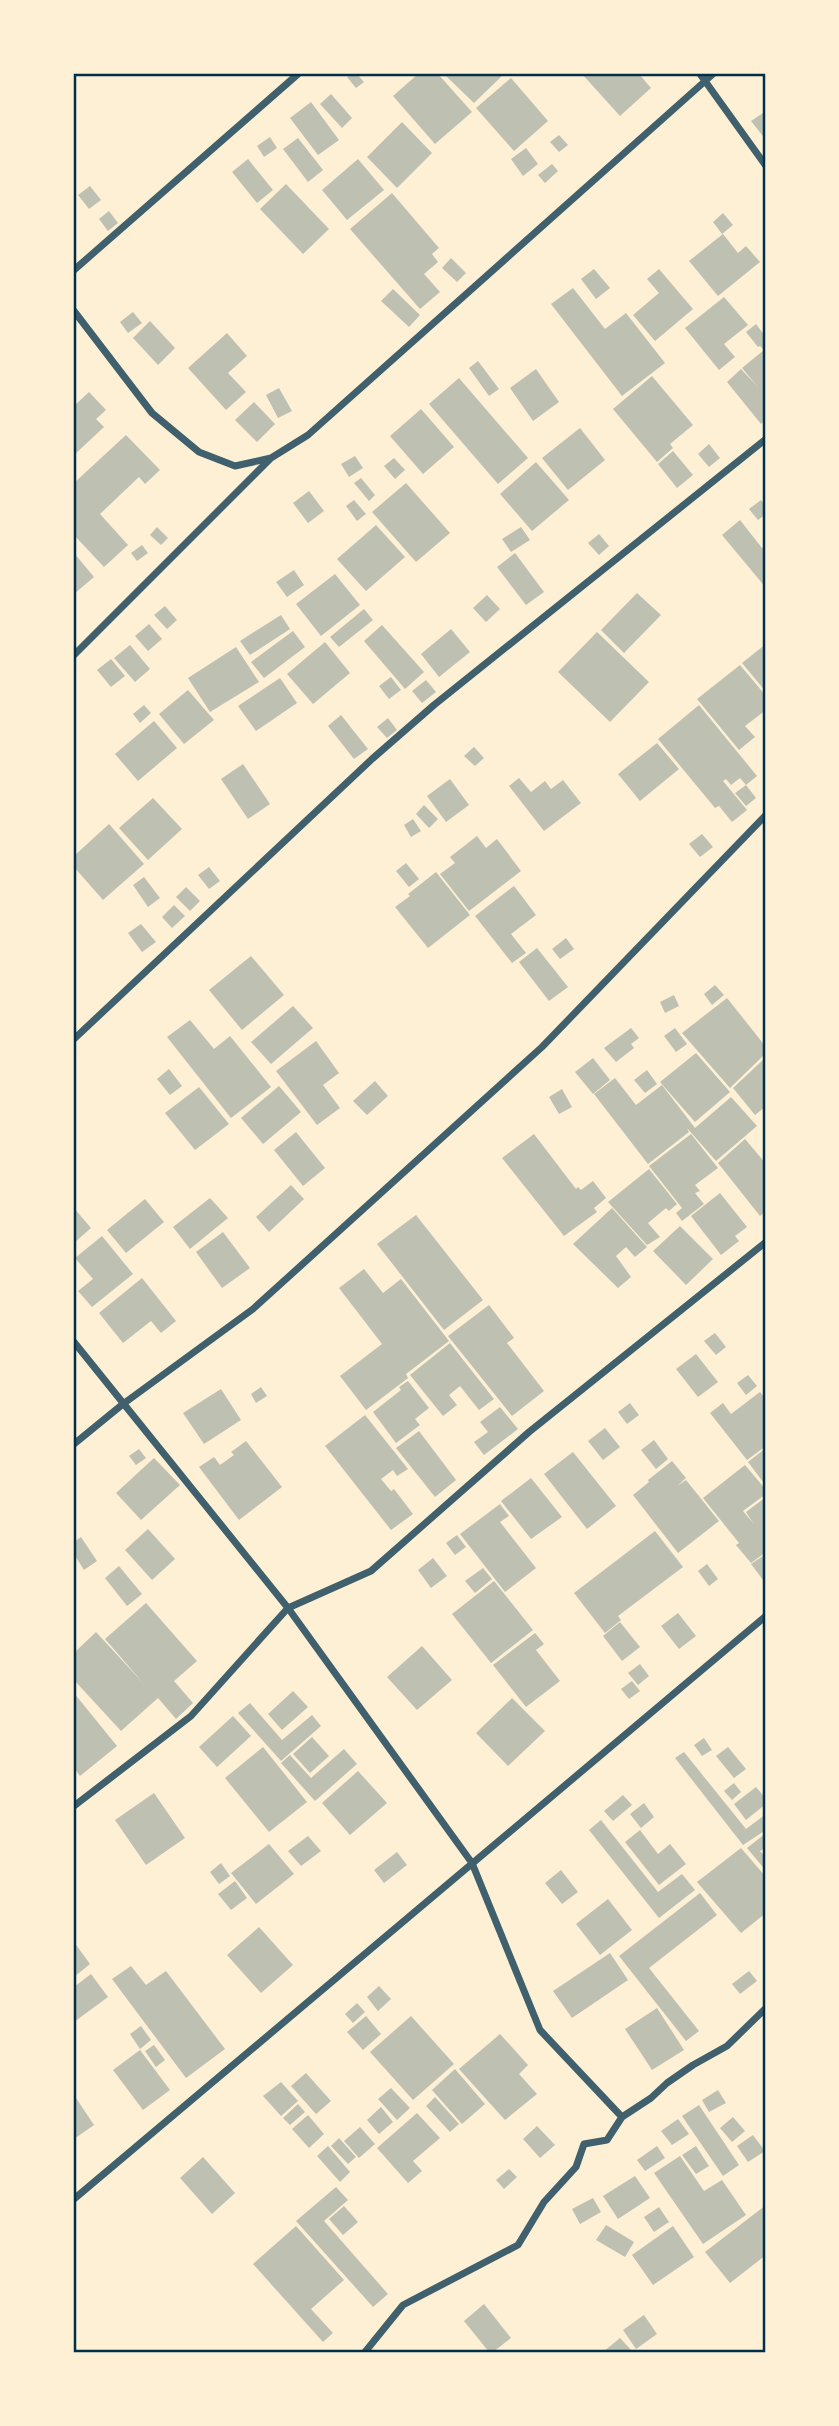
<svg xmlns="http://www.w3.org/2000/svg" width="839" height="2426" font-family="'Zilla Slab',serif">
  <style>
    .building { fill: #bec0b2 }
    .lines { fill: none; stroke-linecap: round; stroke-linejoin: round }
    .minor { stroke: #3f606c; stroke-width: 7 }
    .neatline { fill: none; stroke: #003049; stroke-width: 2.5 }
  </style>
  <rect width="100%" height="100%" fill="#fdf0d5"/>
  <path class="building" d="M351 74H357L364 82 356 88 347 77Z
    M418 74H438L472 112 435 144 393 96Z
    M448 74H504L474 103 446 76Z
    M582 74H639L651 88 620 116Z
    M511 78 548 121 514 151 476 108Z
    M331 94 352 118 342 128 320 104Z
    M311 102 339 140 318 155 290 118Z
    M766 111V140L751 121Z
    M402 122 432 153 397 188 367 157Z
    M559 135 568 145 559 152 550 142Z
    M270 137 277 148 264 157 257 146Z
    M298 138 323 170 308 182 283 149Z
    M526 148 538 164 523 176 511 159Z
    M248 159 273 190 257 203 232 172Z
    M358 159 384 190 347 220 322 190Z
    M552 164 558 171 545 183 538 175Z
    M286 184 329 229 303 254 260 209Z
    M90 186 101 200 89 209 78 195Z
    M392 193 439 248 432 254 438 262 424 274 440 292 420 309 350 229Z
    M109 211 118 223 108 231 99 219Z
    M723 213 733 225 722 234 713 222Z
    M723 234 738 253 746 246 760 262 718 296 689 261Z
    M451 258 466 273 457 282 442 268Z
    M594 269 610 288 596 299 581 279Z
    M659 269 693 309 655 341 633 315 659 293 647 279Z
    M573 288 605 329 626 313 665 363 622 396 551 304Z
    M393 289 420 315 409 327 381 301Z
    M724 297 748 325 724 344 735 357 719 370 685 328Z
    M133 312 142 323 128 333 120 322Z
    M150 321 175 348 158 365 133 338Z
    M756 324 766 337V420L761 424 727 382 741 369 758 387 742 368 764 350 760 346 758 347 746 332Z
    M227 333 247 356 228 373 246 392 226 410 188 368Z
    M478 361 499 389 489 396 469 368Z
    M536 369 559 402 533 421 510 388Z
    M652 376 693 425 670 444 673 448 657 462 613 409Z
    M459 378 528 458 498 484 429 404Z
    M279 388 292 411 278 418 266 395Z
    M89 392 106 410 96 419 104 427 74 455V406Z
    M254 402 275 424 257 442 235 420Z
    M421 409 454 447 423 474 390 436Z
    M580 428 605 460 568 490 542 458Z
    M126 435 160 470 145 484 139 477 100 514 128 545 104 567 74 535V483Z
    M709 444 720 458 709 467 698 454Z
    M673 451 693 475 677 488 658 464Z
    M355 456 363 468 349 477 341 464Z
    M394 458 405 470 395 479 384 466Z
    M536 462 569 500 532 531 500 494Z
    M361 478 375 495 369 501 354 483Z
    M406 483 450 533 416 562 372 512Z
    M309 491 324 511 308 523 293 503Z
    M354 500 366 514 357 521 346 506Z
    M761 500 766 506V514L758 520 749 509Z
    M740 520 762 548 766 545V588L722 535Z
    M376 525 405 557 366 591 337 559Z
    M157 527 168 538 161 545 150 535Z
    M521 527 530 540 511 552 502 539Z
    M599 534 609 546 599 555 588 543Z
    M142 545 148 553 137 561 131 553Z
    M74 553 94 577 74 594Z
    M515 553 544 592 526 605 497 567Z
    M294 570 304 585 287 597 276 582Z
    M335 574 360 605 321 636 296 604Z
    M637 593 661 615 624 653 601 630Z
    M487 595 500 609 486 622 473 608Z
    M165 606 177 620 167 629 154 615Z
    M364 609 373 620 339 647 330 637Z
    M281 615 290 629 250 655 240 641Z
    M149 624 162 639 148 651 135 636Z
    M382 625 424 672 405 689 364 641Z
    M451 629 470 652 439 677 421 654Z
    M293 631 305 647 264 678 251 662Z
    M597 632 649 682 610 722 558 672Z
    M325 642 350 673 313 704 287 674Z
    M766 644V692L742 663Z
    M130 645 150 669 135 682 114 658Z
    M236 647 259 682 210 712 188 678Z
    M111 659 125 676 111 687 97 670Z
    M740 665 766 696V710L745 726 755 737 739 750 697 699Z
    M391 677 401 690 389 699 379 686Z
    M280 678 297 703 256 731 238 706Z
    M426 680 436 692 422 703 412 691Z
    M188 690 214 720 184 744 159 714Z
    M144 705 151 713 140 723 133 714Z
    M699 705 757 776 746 785 740 778 731 785 726 779 723 781 747 810 732 822 719 806 715 808 658 739Z
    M341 715 368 749 354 759 328 726Z
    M388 718 397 730 387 738 377 727Z
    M154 721 177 748 138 781 115 754Z
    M657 743 679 769 640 801 618 774Z
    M474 747 484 758 475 766 464 756Z
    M243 764 270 804 248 819 221 779Z
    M519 778 531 792 545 781 551 789 563 780 581 803 544 831 509 786Z
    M450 779 469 805 446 822 427 796Z
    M746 785 756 798 746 806 735 793Z
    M153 798 182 829 148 860 119 828Z
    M424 805 438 819 429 828 416 814Z
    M413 819 421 831 411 837 404 825Z
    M109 824 144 864 103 900 74 867V856Z
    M702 834 713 847 700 857 689 844Z
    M477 836 486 848 497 839 521 871 469 911 440 874 455 863 450 857Z
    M406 863 419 879 409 887 396 871Z
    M209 867 220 881 209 889 198 875Z
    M436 872 470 915 428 948 395 907 410 896 408 894Z
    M144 877 160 898 148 907 133 885Z
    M514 886 536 915 511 934 526 953 512 963 475 916Z
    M186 887 200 901 190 911 176 897Z
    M174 905 185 916 172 928 162 917Z
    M141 924 156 942 142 952 128 933Z
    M566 938 574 949 560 959 552 949Z
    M537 948 568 987 549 1001 519 962Z
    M251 956 284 995 242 1030 209 990Z
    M715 985 724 995 712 1005 704 994Z
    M674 995 679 1006 665 1013 660 1002Z
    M727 998 766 1047V1053L730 1088 682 1033Z
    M293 1006 313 1028 271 1064 251 1042Z
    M190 1020 214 1049 230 1036 271 1087 231 1118 167 1037Z
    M631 1028 639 1038 631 1044 634 1048 616 1062 604 1048Z
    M675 1028 687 1044 676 1052 664 1036Z
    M316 1041 339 1073 323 1085 340 1108 317 1125 276 1071Z
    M696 1053 730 1092 695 1122 660 1082Z
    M766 1057V1106L755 1115 733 1088Z
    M593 1058 610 1080 593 1094 575 1072Z
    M169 1069 182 1086 170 1095 157 1079Z
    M647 1070 657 1084 645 1093 634 1080Z
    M615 1078 636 1105 662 1085 695 1128 731 1097 757 1126 716 1161 687 1128 689 1132 648 1164 594 1094Z
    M375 1081 388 1096 367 1115 353 1101Z
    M279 1086 301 1112 263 1144 241 1118Z
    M199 1087 229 1124 195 1150 165 1113Z
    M562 1089 572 1107 559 1114 549 1097Z
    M296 1132 325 1168 303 1186 274 1150Z
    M534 1134 576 1189 578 1187 581 1190 593 1181 606 1198 594 1208 597 1212 564 1236 502 1158Z
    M691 1134 718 1168 695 1185 700 1191 695 1193 704 1204 682 1221 676 1213 682 1208 649 1166Z
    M745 1139 766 1164V1211L760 1216 718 1163Z
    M649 1169 677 1204 669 1211 666 1208 648 1223 660 1237 647 1245 608 1202Z
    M291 1185 304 1199 269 1232 256 1217Z
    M720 1193 747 1227 735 1236 739 1241 721 1255 691 1216Z
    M210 1198 228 1218 190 1249 173 1227Z
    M145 1199 164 1222 126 1253 107 1230Z
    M74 1208 91 1228 74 1243Z
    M612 1208 647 1247 635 1257 626 1247 616 1256 631 1277 618 1288 573 1244Z
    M416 1215 483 1300 444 1330 377 1244Z
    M680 1226 713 1259 686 1285 653 1251Z
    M223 1232 250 1268 222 1288 196 1252Z
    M102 1236 133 1274 92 1307 78 1291 93 1279 75 1258Z
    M364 1269 383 1293 401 1279 449 1341 406 1374 408 1378 366 1410 340 1376 382 1344 339 1288Z
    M142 1278 176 1321 161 1333 151 1321 123 1343 99 1313Z
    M489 1305 514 1338 507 1343 544 1391 512 1416 448 1336Z
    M715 1333 726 1347 716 1355 704 1341Z
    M450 1343 494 1399 479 1410 460 1386 449 1395 457 1405 443 1416 410 1375Z
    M696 1354 718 1382 698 1397 676 1369Z
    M748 1375 757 1386 746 1395 737 1383Z
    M408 1381 429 1408 415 1419 420 1425 396 1443 373 1412 401 1390 399 1387Z
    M261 1387 267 1396 256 1403 251 1394Z
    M221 1389 241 1420 204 1444 183 1413Z
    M760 1392 766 1399V1446L747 1460 710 1413 723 1403 731 1414Z
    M630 1403 639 1415 627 1424 618 1412Z
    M500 1407 518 1429 484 1455 474 1442 488 1432 480 1422Z
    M365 1415 408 1469 397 1476 393 1470 381 1479 391 1491 394 1489 413 1514 391 1530 325 1446Z
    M605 1428 620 1447 603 1460 588 1441Z
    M419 1431 456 1480 435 1497 396 1448Z
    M654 1440 668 1459 656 1469 641 1450Z
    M246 1441 282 1487 239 1520 199 1467 214 1457 220 1465 234 1455 231 1452Z
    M766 1448V1486L748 1462Z
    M139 1449 146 1458 136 1465 129 1456Z
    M573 1452 616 1506 587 1529 544 1474Z
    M154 1458 180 1485 141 1520 116 1493Z
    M672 1461 686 1478 677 1486 686 1480 719 1521 678 1553 633 1495 649 1482 648 1480Z
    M745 1465 766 1490V1494L743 1511 753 1523 746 1512 766 1497V1552L751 1563 736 1545 739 1543 703 1498Z
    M531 1478 562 1517 531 1539 501 1501Z
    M500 1504 509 1516 500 1522 536 1568 505 1592 460 1534Z
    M148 1529 175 1559 152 1580 125 1550Z
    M655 1531 683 1567 618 1616 621 1620 605 1633 574 1593Z
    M457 1535 466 1547 455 1555 446 1543Z
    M81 1537 97 1561 84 1570 74 1554V1542Z
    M766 1554V1584L751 1564Z
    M433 1558 447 1576 431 1588 418 1570Z
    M707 1564 718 1579 709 1586 698 1571Z
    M119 1566 142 1594 127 1606 105 1578Z
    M483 1568 492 1579 475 1593 465 1581Z
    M494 1581 533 1630 491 1663 452 1614Z
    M146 1603 197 1661 174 1681 193 1703 176 1719 158 1698 121 1731 74 1680V1653L96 1632 144 1684 105 1639Z
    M678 1613 696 1636 679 1649 661 1626Z
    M620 1622 640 1647 622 1661 603 1636Z
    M535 1633 544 1644 536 1650 560 1681 526 1707 493 1665Z
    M422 1646 452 1680 417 1710 387 1677Z
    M640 1664 649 1676 638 1685 628 1673Z
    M632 1681 640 1691 629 1699 621 1689Z
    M293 1691 308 1707 282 1730 268 1714Z
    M74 1693 117 1746 80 1776 74 1768Z
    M512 1698 545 1731 508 1766 476 1733Z
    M250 1703 282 1740 312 1715 321 1726 281 1761 238 1713Z
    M233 1716 251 1736 217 1767 199 1747Z
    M312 1737 329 1756 310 1773 293 1754Z
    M704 1738 712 1750 702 1756 694 1745Z
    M263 1747 307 1802 269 1832 225 1778Z
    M728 1747 746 1769 734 1778 716 1756Z
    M344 1749 357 1764 315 1801 281 1763 290 1755 311 1778Z
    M684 1752 746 1829 766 1814V1830L743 1845 675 1758Z
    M358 1771 387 1803 350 1835 322 1803Z
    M734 1783 741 1792 732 1800 724 1791Z
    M756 1787 766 1799V1804L746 1820 734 1804Z
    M154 1793 185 1838 146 1865 115 1820Z
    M623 1795 632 1805 613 1821 604 1811Z
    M644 1803 654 1817 641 1828 630 1814Z
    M601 1820 658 1892 682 1874 695 1890 659 1918 589 1830Z
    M640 1830 658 1854 670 1844 686 1864 659 1885 625 1842Z
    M766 1833V1847L760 1851 766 1858V1871L747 1848Z
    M308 1836 321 1851 301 1866 288 1851Z
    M269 1844 294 1874 256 1904 231 1873Z
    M741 1848 766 1877V1913L741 1933 697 1882Z
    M397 1852 407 1865 384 1883 374 1870Z
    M221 1863 230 1876 219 1884 210 1872Z
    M561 1870 578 1892 562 1904 545 1883Z
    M235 1881 247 1898 231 1910 218 1894Z
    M700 1893 717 1915 649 1968 699 2031 686 2041 619 1956Z
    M608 1899 632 1930 600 1955 576 1924Z
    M259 1927 293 1965 261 1993 227 1955Z
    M74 1942 90 1964 74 1977Z
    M610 1953 628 1980 572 2018 553 1991Z
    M131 1966 146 1985 166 1971 225 2049 186 2078 112 1979Z
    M749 1971 757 1981 740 1994 732 1984Z
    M91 1974 108 1997 74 2022V1987Z
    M379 1986 391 1999 378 2011 367 1997Z
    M357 2003 365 2012 353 2023 345 2014Z
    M657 2008 684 2050 652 2070 625 2029Z
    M366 2016 381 2034 363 2050 347 2032Z
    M411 2016 454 2064 413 2100 370 2052Z
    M141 2026 151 2040 140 2049 130 2034Z
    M500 2034 528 2065 519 2074 537 2094 505 2120 459 2069Z
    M154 2045 165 2060 156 2067 145 2051Z
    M140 2050 170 2090 143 2110 113 2070Z
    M455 2069 485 2104 462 2124 432 2090Z
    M306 2073 331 2101 316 2114 291 2086Z
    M281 2082 298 2101 281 2116 263 2096Z
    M391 2088 410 2108 397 2120 378 2099Z
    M718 2090 726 2103 709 2112 702 2100Z
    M74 2095 94 2125 74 2139Z
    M435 2097 459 2124 450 2132 426 2106Z
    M298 2104 305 2112 290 2125 283 2118Z
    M699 2105 739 2165 723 2176 682 2116Z
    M381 2107 393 2122 379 2134 367 2120Z
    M417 2113 440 2138 413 2161 422 2171 408 2183 377 2148Z
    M308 2115 324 2134 309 2148 292 2129Z
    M733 2117 745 2131 732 2142 720 2128Z
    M678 2119 689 2134 672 2145 661 2131Z
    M537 2126 555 2145 540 2158 523 2139Z
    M360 2127 375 2144 359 2158 344 2141Z
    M753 2135 765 2151 748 2162 737 2146Z
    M339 2138 356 2157 348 2164 331 2146Z
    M328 2146 350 2172 340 2182 317 2156Z
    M657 2146 665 2158 645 2171 637 2160Z
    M696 2146 709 2166 696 2174 682 2155Z
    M680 2156 704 2191 722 2180 746 2215 703 2244 654 2173Z
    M203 2157 235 2193 212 2214 180 2178Z
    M509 2169 517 2177 504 2189 496 2180Z
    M635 2176 650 2198 618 2219 603 2196Z
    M336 2187 348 2200 324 2221 388 2294 373 2307 296 2221Z
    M593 2198 601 2212 580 2224 572 2209Z
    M766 2205V2255L730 2283 705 2252Z
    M344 2206 358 2222 343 2235 329 2219Z
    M659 2207 669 2222 654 2232 644 2217Z
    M606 2225 634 2242 625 2257 596 2240Z
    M296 2226 344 2280 311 2309 333 2333 323 2342 253 2264Z
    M673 2226 694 2257 653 2285 632 2255Z
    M484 2304 511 2338 493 2352H489L464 2321Z
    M644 2315 657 2334 636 2349 623 2330Z
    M620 2338 633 2352H603Z"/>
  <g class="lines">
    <path class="minor" d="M700 74 766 166
      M74 270 298 74
      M74 311 152 413 199 452 235 466 271 458 308 435 713 74
      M74 655 271 458
      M74 1039 372 759 434 705 766 439
      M74 1342 288 1608 472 1863 540 2030 622 2117
      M74 1444 123 1404 253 1309 542 1047 766 815
      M74 1806 191 1716 288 1608 371 1571 529 1432 766 1242
      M74 2199 766 1616
      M365 2352 403 2305 518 2245 544 2202 576 2167 584 2144 607 2140 622 2117 651 2098 667 2083 693 2065 727 2046 766 2008"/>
  </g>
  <rect width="839" height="2426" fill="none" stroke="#fdf0d5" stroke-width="150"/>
  <rect x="75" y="75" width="689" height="2276" class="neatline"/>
</svg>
